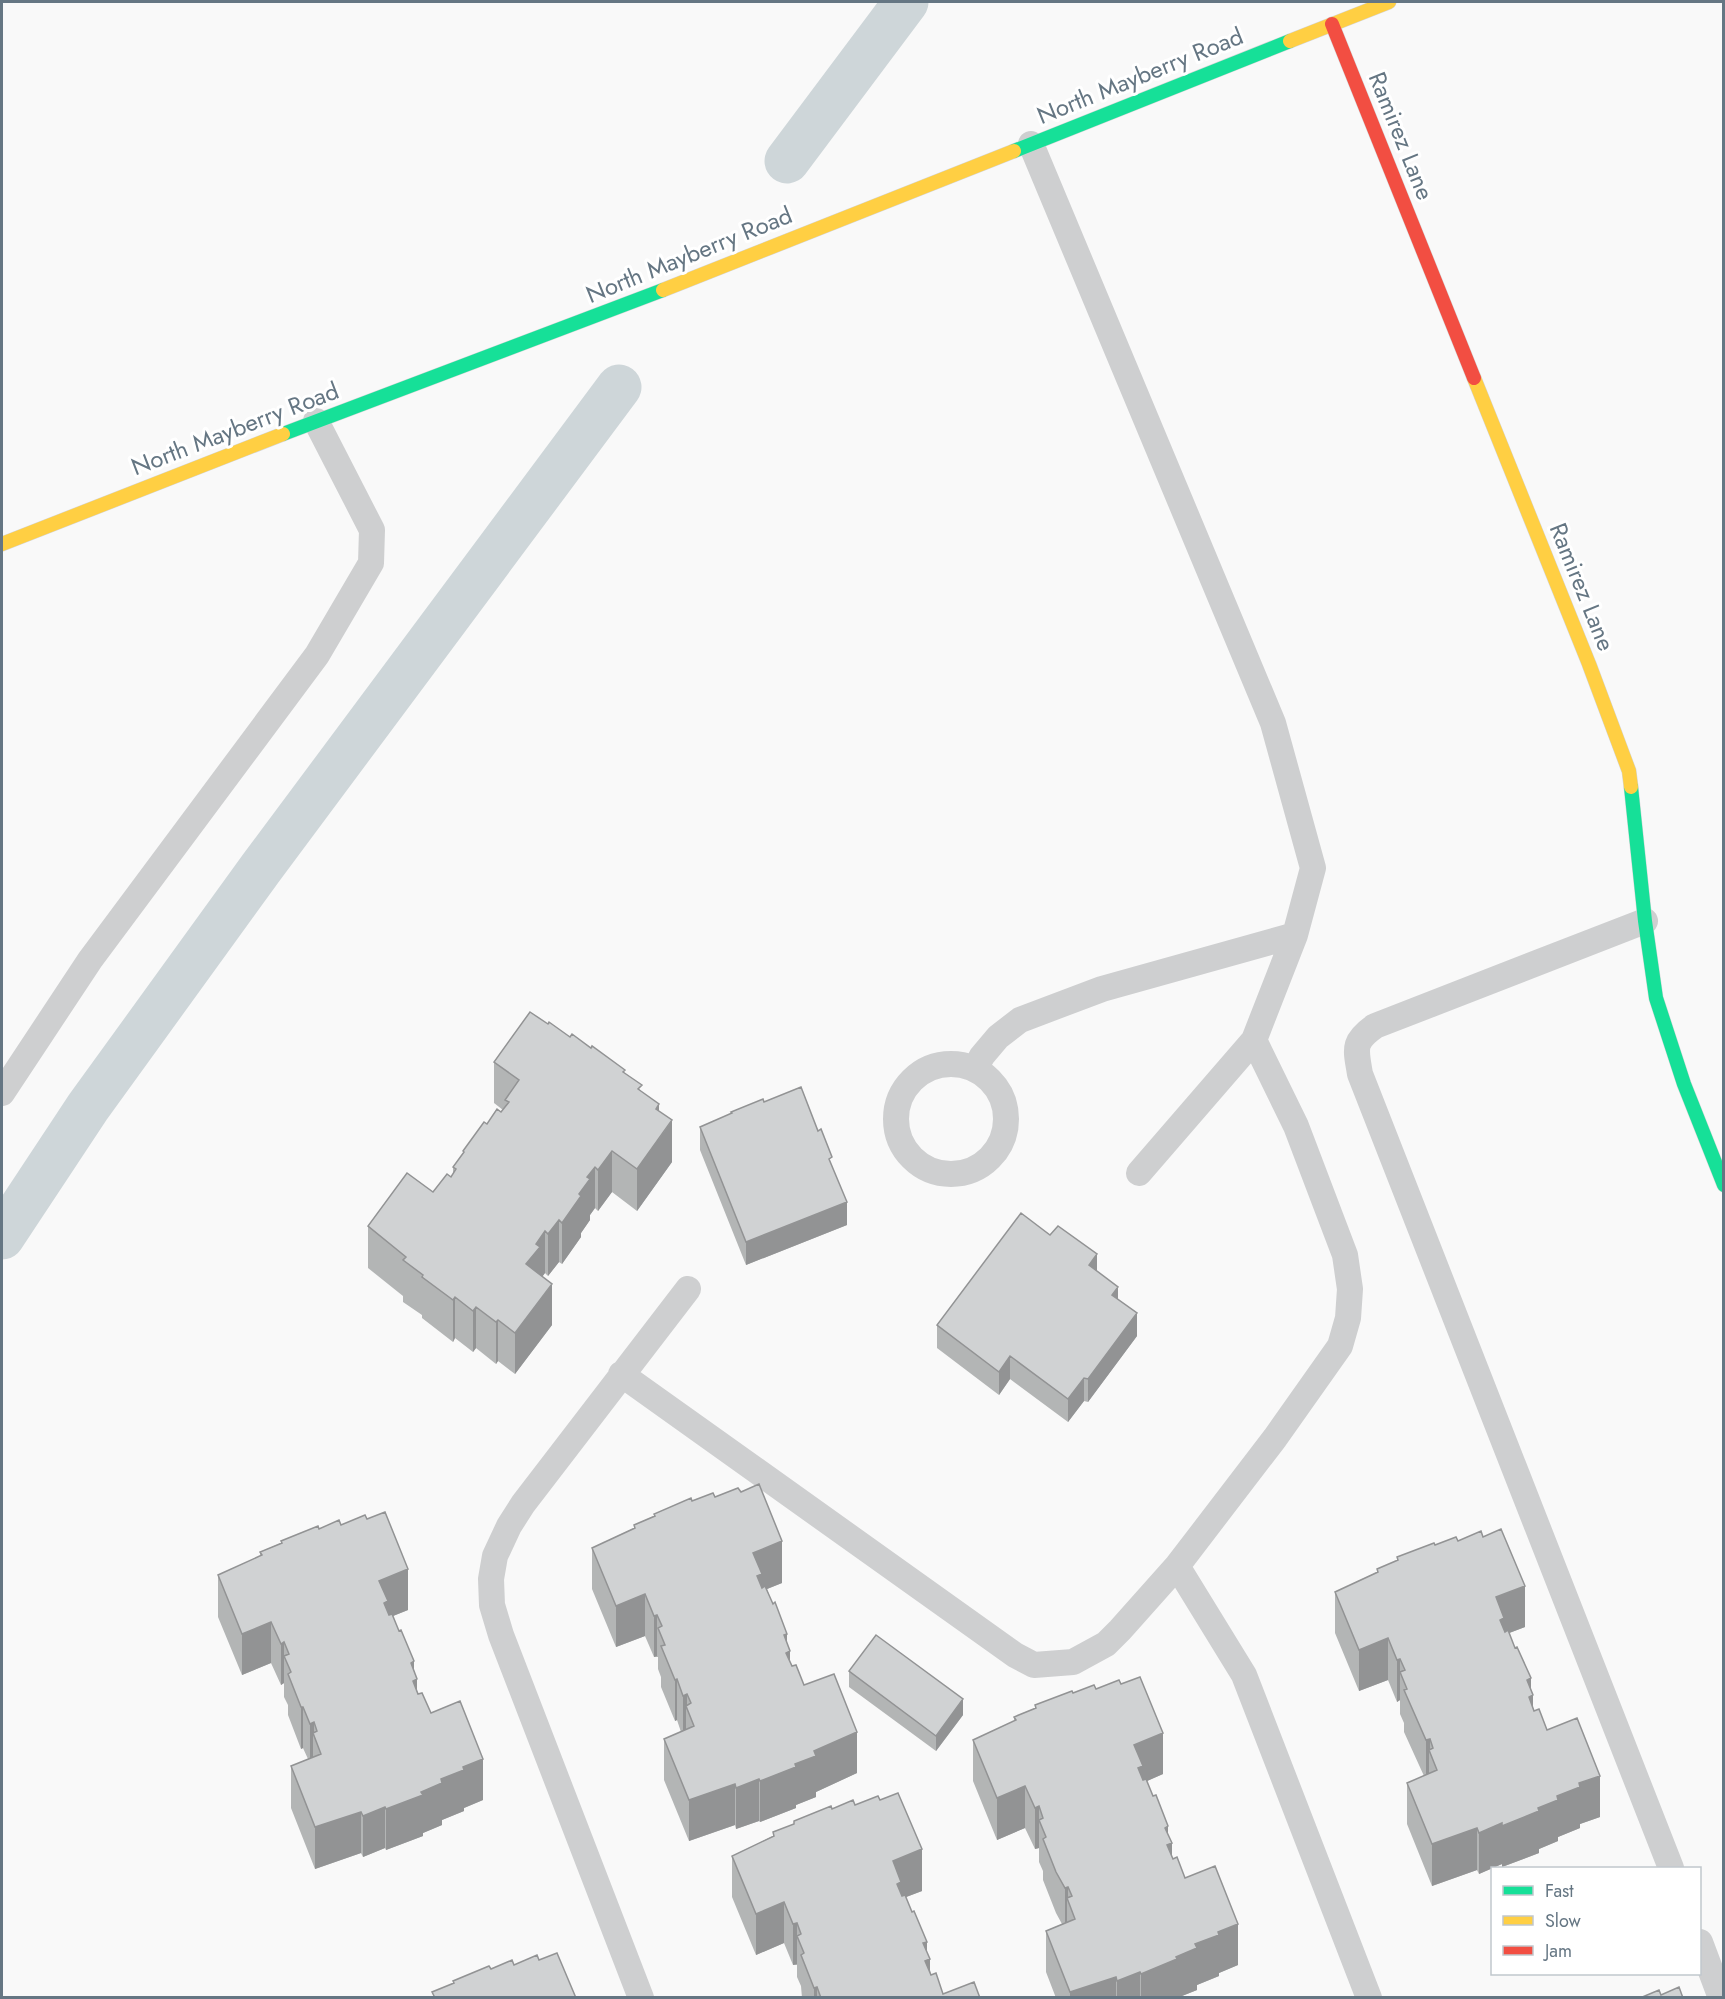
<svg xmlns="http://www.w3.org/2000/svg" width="1725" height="1999" font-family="Jost,sans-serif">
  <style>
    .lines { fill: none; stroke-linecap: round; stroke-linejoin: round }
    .canal { stroke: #ced6d9; stroke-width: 45 }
    .fast-casing { stroke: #d5d6d7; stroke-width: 15 }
    .slow-casing { stroke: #d5d6d7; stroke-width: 15 }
    .jam-casing { stroke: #d5d6d7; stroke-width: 15 }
    .lane { stroke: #cecfd0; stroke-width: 26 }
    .fast { stroke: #16e098; stroke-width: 14 }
    .slow { stroke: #ffcf43; stroke-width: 14 }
    .jam { stroke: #f24e42; stroke-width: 14 }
    .wall { fill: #b3b5b5 }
    .shaded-wall { fill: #929394 }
    .building { fill: #d0d2d3; stroke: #929394; stroke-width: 1.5 }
    .labels { text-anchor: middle; stroke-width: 6; stroke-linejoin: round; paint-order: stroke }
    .street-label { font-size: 24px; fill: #657683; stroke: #fff }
  </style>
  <rect width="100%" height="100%" fill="#f9f9f9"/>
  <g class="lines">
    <path class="canal" d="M787 161 906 2
      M2 1237 88 1107 261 868 619 387"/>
    <defs>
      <path id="fast" d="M1014 151 1290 41
        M283 434 663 290
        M1631 787 1645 921 1656 998 1684 1084 1724 1185"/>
      <path id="slow" d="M1290 41 1389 2
        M663 290 1014 151
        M1474 378 1589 664 1629 771 1631 787
        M2 544 283 434"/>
      <path id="jam" d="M1332 24 1474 378"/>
    </defs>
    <use href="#fast" class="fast-casing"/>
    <use href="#slow" class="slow-casing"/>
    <use href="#jam" class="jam-casing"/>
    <path class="lane" d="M1645 921 1375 1026C1352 1042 1356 1049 1360 1074L1671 1868
      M896 1119a55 55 0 1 1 110 0a55 55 0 1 1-110 0Z
      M975 1069 982 1056 998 1037 1020 1020 1102 989 1295 935
      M2 1093 90 960 317 655 371 563 372 530 316 421
      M1139 1173 1254 1040
      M621 1374 1015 1655 1034 1665 1073 1662 1106 1644 1120 1630 1177 1566 1275 1438 1340 1346 1348 1318 1350 1289 1345 1255 1296 1126 1254 1040 1295 935 1313 868 1273 723 1031 144
      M1177 1566 1244 1675 1369 1998
      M1700 1942 1721 1998
      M641 1998 501 1635 492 1605 491 1579 495 1556 509 1526 523 1504 688 1289"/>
    <use href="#fast" class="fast"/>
    <use href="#slow" class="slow"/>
    <use href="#jam" class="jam"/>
  </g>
  <path class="wall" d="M548 1024 625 1073 659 1111 672 1162 637 1211 612 1192 598 1211 595 1208 590 1215V1220L581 1233V1237L562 1264 559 1262 548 1276 545 1273 542 1276 552 1325 515 1374 498 1361 496 1364 476 1348 473 1352 455 1338 453 1342 422 1318V1315L403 1302V1296L368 1268V1226L433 1192 451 1177 453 1174V1167L463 1154V1151L487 1124 503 1110 494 1103V1062Z
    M764 1102 832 1167 847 1225 746 1265 700 1150V1127L731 1114V1112Z
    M1097 1271 1118 1299 1137 1336 1088 1402 1084 1401 1068 1422 1010 1379 999 1395 937 1348V1325Z
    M715 1497 782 1583 767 1589 787 1644 790 1663 857 1773 816 1792V1797L796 1805V1808L760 1822 759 1821 736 1829 735 1825 689 1841 664 1780V1739L681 1732 677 1720 675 1721 661 1687V1677L658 1669V1657H654L645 1636 616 1647 592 1589V1548L634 1528V1525L654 1516V1514L692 1501Z
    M341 1525 408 1610 393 1616 414 1670 417 1692 483 1800 464 1808V1811L442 1820V1825L423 1833V1836L386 1850 385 1848 363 1857 361 1853 315 1869 291 1808V1766L308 1759 303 1748 301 1749 288 1715V1705L284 1697V1683L281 1685 271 1663 242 1675 218 1617V1575L260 1556V1552L281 1543V1541L319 1529Z
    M1458 1541 1525 1627 1509 1633 1531 1689 1533 1709 1600 1817 1580 1824V1828L1558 1837V1841L1539 1849V1853L1502 1867V1864L1479 1874 1477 1870 1432 1886 1407 1824V1783L1424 1776 1404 1732V1723L1400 1714V1700L1397 1702 1388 1680 1359 1691 1335 1633V1592L1377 1572V1569L1397 1561V1557L1435 1545Z
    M849 1671 963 1715 936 1751 849 1687Z
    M1096 1689 1163 1774 1147 1781 1168 1835 1172 1857 1238 1965 1219 1973V1976L1197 1985V1990L1177 1998H1056L1046 1972V1931L1062 1924 1056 1913 1043 1880V1871L1039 1862V1848L1035 1849 1025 1828 997 1840 973 1781V1740L1014 1721V1717L1035 1708V1705L1073 1693Z
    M855 1805 922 1891 906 1897 927 1953 931 1975 943 1994 980 1998H802L801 1986 797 1977V1965H793L784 1943 756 1955 732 1897V1856L773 1836V1832L794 1824V1821L832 1809Z"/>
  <path class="shaded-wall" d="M659 1104V1139L672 1120V1162L637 1211V1169L656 1109Z
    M612 1151V1192L598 1211V1170Z
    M595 1167V1208L590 1215V1220L581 1233V1237L562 1264V1223L579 1194 587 1177Z
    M847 1202V1225L746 1265V1242Z
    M559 1220V1262L548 1276V1234Z
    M545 1231V1273L540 1280 526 1264 536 1244Z
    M1097 1254V1278L1089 1265Z
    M552 1284V1325L515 1374V1333Z
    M1118 1287V1310L1112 1295Z
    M455 1297V1338L453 1342V1300Z
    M476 1307V1348L473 1352V1311Z
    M1137 1313V1336L1088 1402V1379Z
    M498 1320V1361L496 1364V1322Z
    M1010 1356V1379L999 1395V1372Z
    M1084 1378V1401L1068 1422V1399Z
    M782 1541V1583L762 1591V1615L753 1553Z
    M408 1569V1610L388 1618V1643L379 1581Z
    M1525 1586V1627L1504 1635V1659L1496 1597Z
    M645 1594V1636L616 1647V1606Z
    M657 1615V1656L654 1657V1616Z
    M271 1622V1663L242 1675V1634Z
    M787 1634V1652L790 1651V1692L784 1635Z
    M1388 1638V1680L1359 1691V1650Z
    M284 1642V1683L281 1685V1644Z
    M1400 1659V1700L1397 1702V1660Z
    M414 1661V1680L417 1679V1720L411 1663Z
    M1531 1678V1696L1533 1695V1737L1527 1680Z
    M677 1679V1720L675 1721V1680Z
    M687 1694V1710L686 1706V1736L683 1737V1696Z
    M963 1699V1715L936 1751V1736Z
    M301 1707H303V1748L301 1749Z
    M314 1722V1736L313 1733V1764L310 1765V1724Z
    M857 1732V1773L816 1792V1797L796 1805V1808L760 1822V1781L795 1764 814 1751Z
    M1163 1733V1774L1138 1785 1134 1745Z
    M1430 1739V1752L1429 1750V1781L1426 1782V1740Z
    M483 1759V1800L464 1808V1811L442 1820V1825L423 1833V1836L386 1850V1809L421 1792 441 1779 463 1767Z
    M1600 1776V1817L1580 1824V1828L1558 1837V1841L1539 1849V1853L1502 1867V1826L1538 1808 1557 1796 1579 1783Z
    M759 1779V1821L736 1829V1788Z
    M735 1784V1825L689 1841V1800Z
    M1025 1786V1828L997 1840V1798Z
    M1039 1806V1848L1035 1849V1808Z
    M385 1807V1848L363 1857V1816Z
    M361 1812V1853L315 1869V1827Z
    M1502 1823V1864L1479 1874V1833Z
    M1168 1826V1845L1172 1843V1885L1165 1828Z
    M1477 1828V1870L1432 1886V1844Z
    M922 1849V1891L901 1899V1924L893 1861Z
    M1068 1887V1901L1067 1898V1929L1065 1930V1888Z
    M784 1902V1943L756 1955V1914Z
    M797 1923V1964L793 1965V1924Z
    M1238 1924V1965L1219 1973V1976L1197 1985V1990L1177 1998H1141V1974L1176 1957 1195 1944 1218 1932Z
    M927 1942V1960L930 1959V1998L923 1943Z
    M1140 1972V1998H1117V1981Z
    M1116 1977V1998H1070V1992Z
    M817 1987V1998H814V1988Z"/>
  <path class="building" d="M530 1012 548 1024 549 1022 570 1037 572 1034 591 1048 592 1046 625 1070 623 1072 642 1085 638 1089 659 1104 656 1109 672 1120 637 1169 612 1151 598 1170 595 1167 587 1177 590 1179 579 1194 581 1196 562 1223 559 1220 548 1234 545 1231 536 1244 540 1247 526 1264 552 1284 515 1333 498 1320 496 1322 476 1307 473 1311 455 1297 453 1300 422 1277 423 1275 403 1260 406 1257 368 1226 407 1173 433 1192 447 1174 451 1177 456 1169 453 1167 464 1152 463 1151 484 1122 487 1124 497 1109 501 1112 509 1102 505 1100 519 1080 494 1062Z
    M801 1087 818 1131 821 1129 832 1157 829 1159 847 1202 746 1242 700 1127 732 1113 731 1112 763 1099 764 1102Z
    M1021 1213 1050 1235 1058 1226 1097 1254 1089 1265 1118 1287 1112 1295 1137 1313 1088 1379 1084 1378 1068 1399 1010 1356 999 1372 937 1325Z
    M759 1484 782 1541 753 1553 762 1574 757 1576 762 1588 765 1586 773 1604 775 1602 787 1634 784 1635 790 1651 786 1653 792 1666 796 1665 804 1685 834 1674 857 1732 814 1751 816 1756 795 1764 796 1767 760 1781 759 1779 736 1788 735 1784 689 1800 664 1739 694 1726 686 1706 691 1703 687 1694 683 1696 677 1679 675 1680 661 1646 665 1645 658 1628 662 1626 657 1615 654 1616 645 1594 616 1606 592 1548 635 1528 634 1525 655 1516 654 1514 691 1498 692 1501 713 1493 715 1497 738 1488 741 1492Z
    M385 1512 408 1569 379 1581 388 1601 384 1603 389 1615 392 1614 399 1631 401 1630 414 1661 411 1663 417 1679 413 1681 418 1694 422 1693 431 1713 460 1701 483 1759 463 1767 464 1770 441 1779 442 1783 421 1792 423 1795 386 1809 385 1807 363 1816 361 1812 315 1827 291 1766 321 1754 313 1733 317 1731 314 1722 310 1724 303 1707H301L288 1674 291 1672 284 1656 289 1654 284 1642 281 1644 271 1622 242 1634 218 1575 262 1555 260 1552 282 1543 281 1541 318 1526 319 1529 339 1520 341 1525 365 1515 367 1519Z
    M1501 1529 1525 1586 1496 1597 1504 1618 1500 1620 1505 1632 1508 1630 1515 1648 1517 1647 1531 1678 1527 1680 1533 1695 1529 1697 1534 1711 1539 1709 1547 1730 1577 1718 1600 1776 1579 1783 1580 1787 1557 1796 1558 1800 1538 1808 1539 1811 1502 1826V1823L1479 1833 1477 1828 1432 1844 1407 1783 1437 1770 1429 1750 1433 1748 1430 1739 1426 1740 1404 1690 1407 1689 1400 1672 1405 1670 1400 1659 1397 1660 1388 1638 1359 1650 1335 1592 1378 1572 1377 1569 1398 1560 1397 1557 1434 1543 1435 1545 1456 1537 1458 1541 1481 1531 1483 1537Z
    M876 1635 963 1699 936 1736 849 1671Z
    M1140 1677 1163 1733 1134 1745 1143 1766 1138 1768 1143 1780 1146 1779 1153 1796 1156 1795 1168 1826 1165 1828 1172 1843 1167 1845 1173 1859 1177 1857 1185 1878 1215 1866 1238 1924 1218 1932 1219 1935 1195 1944 1197 1948 1176 1957 1177 1959 1141 1974 1140 1972 1117 1981 1116 1977 1070 1992 1046 1931 1075 1919 1067 1898 1072 1896 1068 1887 1065 1888 1056 1872 1043 1839 1046 1837 1039 1820 1043 1818 1039 1806 1035 1808 1025 1786 997 1798 973 1740 1016 1720 1014 1717 1036 1708 1035 1705 1072 1691 1073 1693 1094 1685 1096 1689 1119 1680 1121 1684Z
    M898 1793 922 1849 893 1861 901 1882 897 1884 902 1896 905 1895 912 1912 914 1911 927 1942 923 1943 930 1959 925 1961 931 1975 936 1973 943 1994 974 1982 980 1998H821L817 1987 814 1988 801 1955 804 1953 797 1936 801 1934 797 1923 793 1924 784 1902 756 1914 732 1856 774 1836 773 1832 794 1824V1821L831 1806 832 1809 853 1800 855 1805 878 1796 880 1800Z
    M557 1953 576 1998H430L434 1996 432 1992 454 1983 453 1981 489 1966 491 1969 512 1960 514 1965 537 1955 539 1960Z
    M1679 1987 1683 1998H1640L1659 1990 1661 1995Z"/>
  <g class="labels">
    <g class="street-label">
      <text transform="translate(1140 76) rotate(-22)" y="8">North Mayberry Road</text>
      <text transform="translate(1401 136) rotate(68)" y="8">Ramirez Lane</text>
      <text transform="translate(689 255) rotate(-22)" y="8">North Mayberry Road</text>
      <text transform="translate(235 429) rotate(-21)" y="8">North Mayberry Road</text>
      <text transform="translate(1582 587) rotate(68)" y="8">Ramirez Lane</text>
    </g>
  </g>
  <rect width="1725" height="1999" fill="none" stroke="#657683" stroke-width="6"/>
  <rect x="1491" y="1867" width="210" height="108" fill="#ffffff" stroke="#c1c8cd" stroke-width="1.5"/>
  <rect x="1503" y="1886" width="30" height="9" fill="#16e098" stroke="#c1c8cd" stroke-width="1.5"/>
  <text x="1545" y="1897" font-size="18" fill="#657683">Fast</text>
  <rect x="1503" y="1916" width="30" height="9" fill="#ffcf43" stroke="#c1c8cd" stroke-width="1.5"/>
  <text x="1545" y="1927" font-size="18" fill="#657683">Slow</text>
  <rect x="1503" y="1946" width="30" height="9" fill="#f24e42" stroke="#c1c8cd" stroke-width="1.5"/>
  <text x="1545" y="1957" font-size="18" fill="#657683">Jam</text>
</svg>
